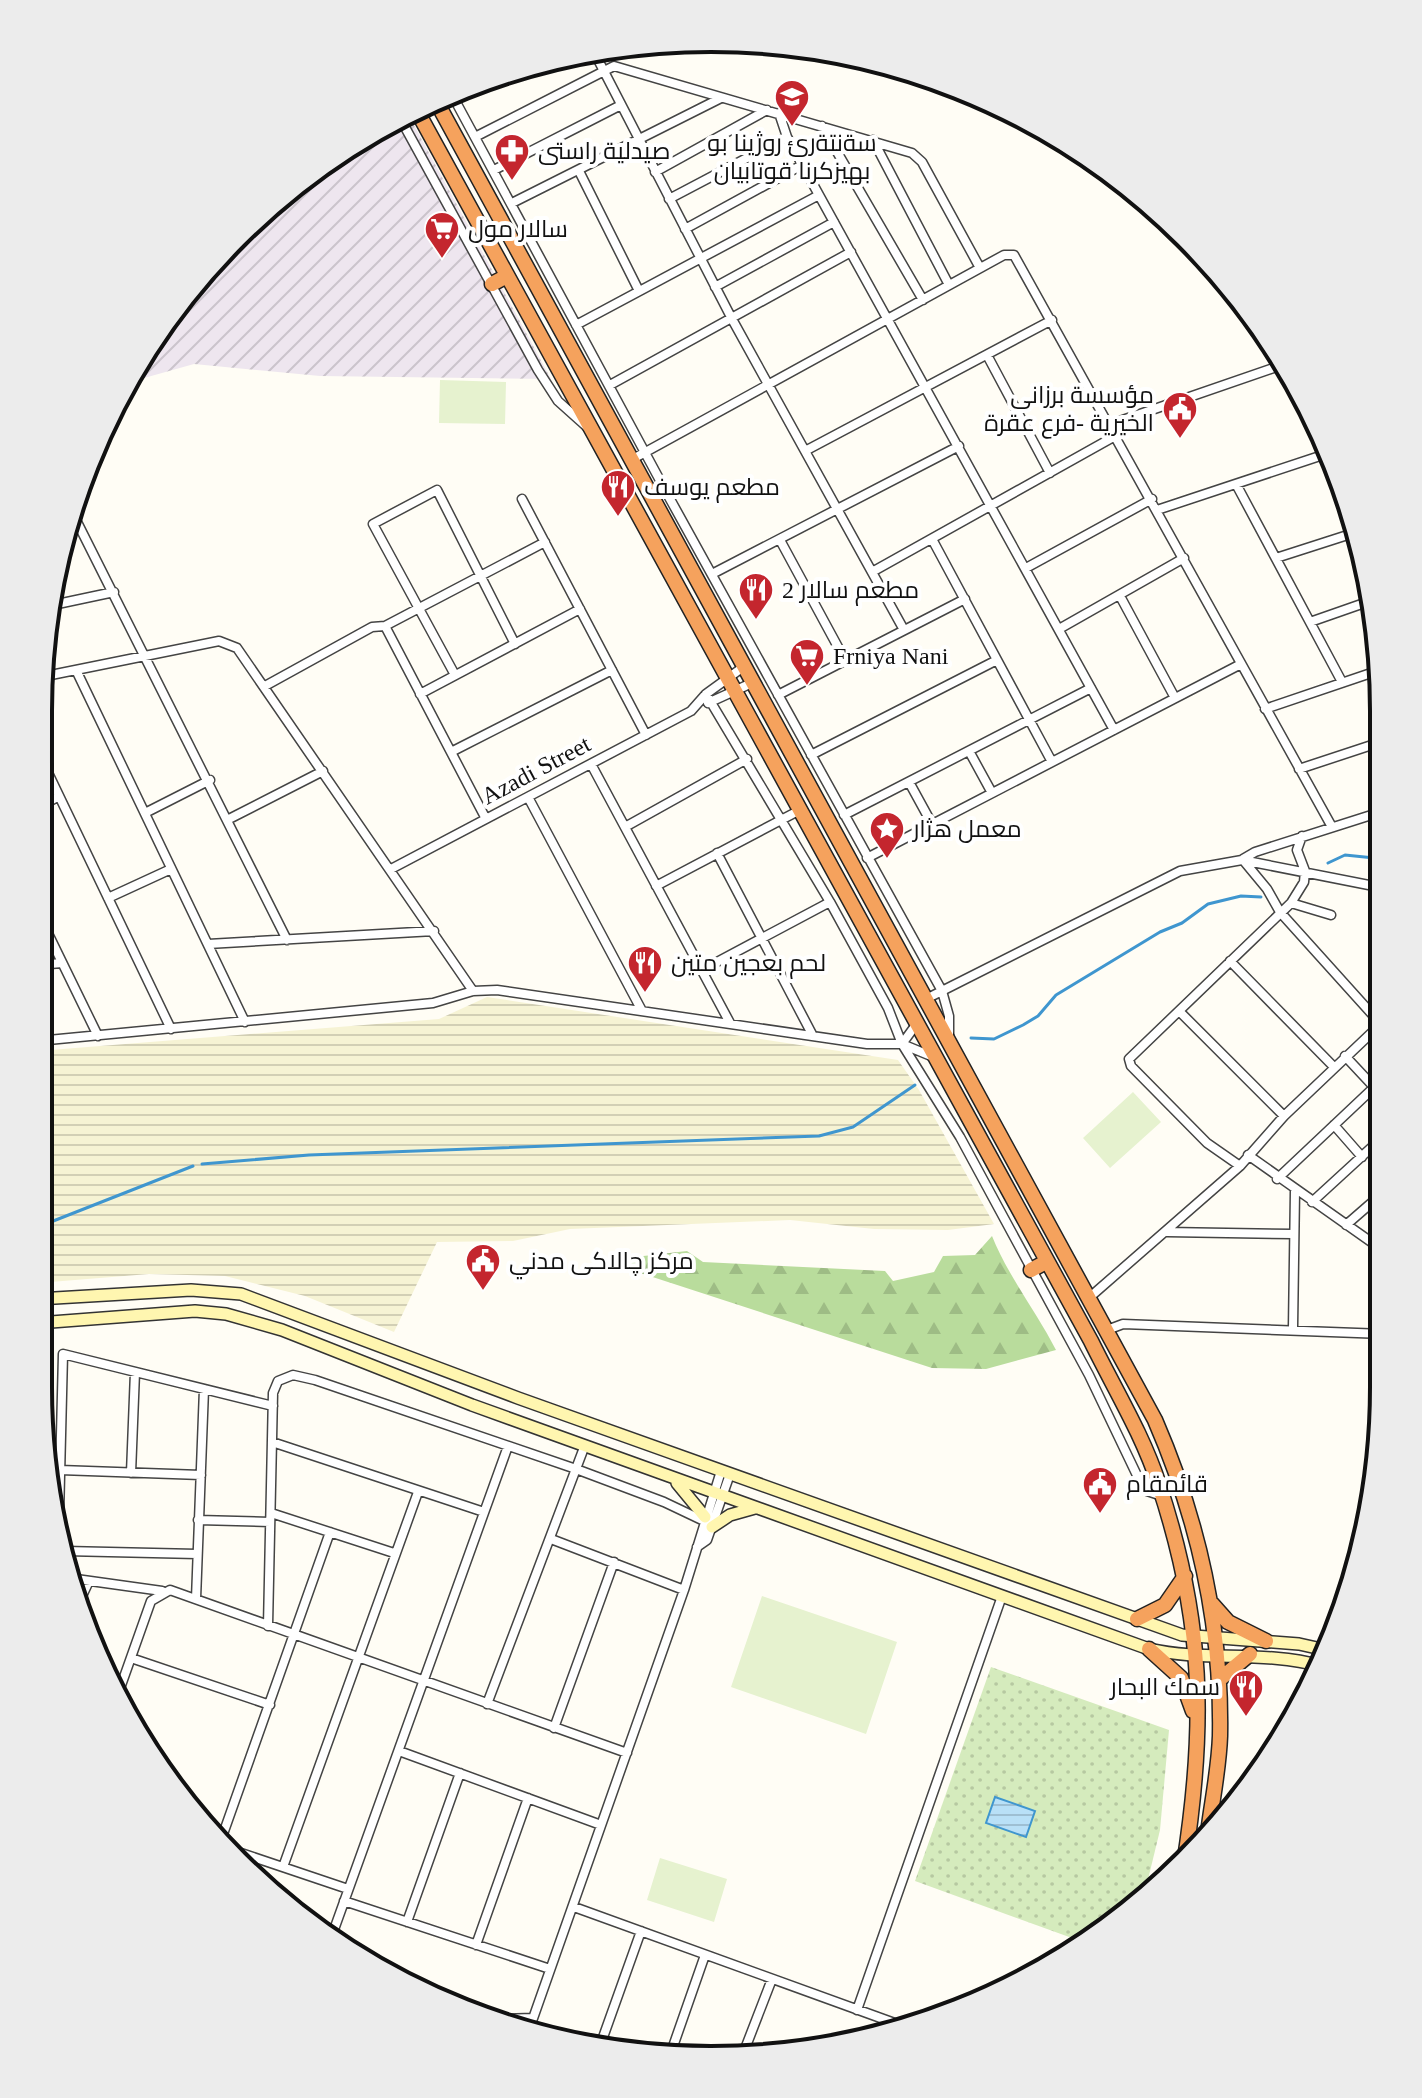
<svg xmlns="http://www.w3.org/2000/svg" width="1422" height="2098" font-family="'Times New Roman',Cairo,serif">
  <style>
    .industrial { fill: url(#industrial-furrows) }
    .farmland { fill: url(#farmland-rules) }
    .grass { fill: url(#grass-dots) }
    .forest { fill: url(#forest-firs) }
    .pitch { fill: #e6f2cf }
    .water { fill: url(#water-rules); stroke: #3f96cf; stroke-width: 2 }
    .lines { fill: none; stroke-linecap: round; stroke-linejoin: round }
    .stream { stroke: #3f96cf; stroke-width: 3 }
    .street-casing { stroke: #444; stroke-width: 11 }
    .secondary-casing { stroke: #333; stroke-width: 14 }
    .highway-casing { stroke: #222; stroke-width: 17 }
    .street { stroke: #fff; stroke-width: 8 }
    .secondary { stroke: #fff6b0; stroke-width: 11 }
    .highway { stroke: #f5a25d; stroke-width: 14 }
    .labels { text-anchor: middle; stroke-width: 8; stroke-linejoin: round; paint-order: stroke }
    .poi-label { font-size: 24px; fill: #111; stroke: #fff; text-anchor: start }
    .street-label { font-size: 24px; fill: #111; stroke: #fff }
    .rim { fill: none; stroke: #111; stroke-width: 4 }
  </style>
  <defs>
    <pattern id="industrial-furrows" width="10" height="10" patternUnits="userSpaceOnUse" patternTransform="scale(2)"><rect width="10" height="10" fill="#eee6ef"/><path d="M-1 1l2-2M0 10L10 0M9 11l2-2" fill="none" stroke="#cbc4cc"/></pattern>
    <pattern id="farmland-rules" width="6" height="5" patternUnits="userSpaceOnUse" patternTransform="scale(2)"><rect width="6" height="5" fill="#f6f3d4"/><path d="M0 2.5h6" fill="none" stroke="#d2cfb5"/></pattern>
    <pattern id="grass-dots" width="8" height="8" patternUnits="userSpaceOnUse" patternTransform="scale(2)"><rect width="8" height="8" fill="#d5ebbd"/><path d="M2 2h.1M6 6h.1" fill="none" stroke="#b6c8a1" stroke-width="1.8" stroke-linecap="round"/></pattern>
    <pattern id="forest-firs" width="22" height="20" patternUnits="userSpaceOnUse" patternTransform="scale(2)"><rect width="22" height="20" fill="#b9dc9c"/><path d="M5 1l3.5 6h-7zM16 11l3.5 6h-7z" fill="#9ebc85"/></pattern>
    <pattern id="water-rules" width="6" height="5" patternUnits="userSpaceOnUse" patternTransform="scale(2)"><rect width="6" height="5" fill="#b9e0f7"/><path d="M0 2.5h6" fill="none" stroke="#9ebfd3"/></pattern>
  </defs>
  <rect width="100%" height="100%" fill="#fffdf5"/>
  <path class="industrial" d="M408 114 551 379 320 376 194 364 137 380 135 375 235 235 337 152Z"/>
  <path class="farmland" d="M487 997 898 1060 919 1090 994 1224 948 1230 874 1229 790 1220 570 1229 513 1241 437 1242 394 1332 305 1296 225 1276 149 1274 38 1283V1051L439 1019Z"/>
  <path class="grass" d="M991 1667 1169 1730 1160 1830 1144 1896 1083 1942 915 1881Z"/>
  <path class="forest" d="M992 1236C1008 1276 1036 1311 1056 1350L986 1369 932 1368 628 1269 626 1258 687 1251 703 1262 885 1271 893 1281 934 1272 943 1256 975 1255Z"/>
  <path class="pitch" d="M440 380 506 382 505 424 439 423Z
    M1133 1092 1161 1122 1110 1168 1083 1138Z
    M762 1596 897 1642 866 1734 731 1687Z
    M660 1858 727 1879 714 1922 647 1900Z"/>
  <path class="water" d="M995 1797 1035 1811 1026 1837 986 1823Z"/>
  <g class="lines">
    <path class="stream" d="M1328 863 1345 855 1384 859
      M971 1038 994 1039 1023 1025 1038 1016 1056 995 1160 932 1182 923 1208 904 1241 896 1261 897
      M202 1164 309 1155 819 1136 853 1127 915 1085
      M38 1227 193 1166"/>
    <defs>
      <path id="street" d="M593 50 732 319 904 630
        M450 91 670 499 942 991 949 1016V1039
        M779 113 787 137 1114 730
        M400 118 538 370 558 401 587 427
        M822 126 923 300
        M475 137 614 66 912 153 922 162 980 268
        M873 140 949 285
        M494 170 621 105
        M579 171 639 291
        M655 172 767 110
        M669 199 787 137
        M512 203 721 98
        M685 229 802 165
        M715 287 834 222
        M576 325 819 195
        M987 355 1050 473
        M610 385 851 252
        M1111 424 1285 364
        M805 451 1052 320
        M631 460 1004 255H1014L1332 827
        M1236 484 1342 682
        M522 499 646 735
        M1157 510 1332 452
        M73 514 287 940
        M932 539 1052 762
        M780 540 845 660
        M1276 558 1357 532
        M1026 568 1152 499
        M872 572 1117 435
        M712 574 959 446
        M1120 596 1175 698
        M48 606 114 592
        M1310 622 1373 600
        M385 626 486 819
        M1059 629 1184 558
        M76 670 245 1022
        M455 675 373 524 437 490 515 644
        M41 677 219 641 237 648 473 991
        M265 686 372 627 385 626 545 542
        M420 694 580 609
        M706 694 830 902 888 1008 902 1044 960 1137 1089 1375 1144 1490 1162 1496
        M778 695 965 599
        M708 703 754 682
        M1265 709 1380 670
        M969 751 992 793
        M38 752 171 1029
        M451 752 612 670
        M811 755 997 660
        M591 764 730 1023
        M1299 769 1384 741
        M909 782 932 824
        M528 797 641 1009
        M38 808 59 796
        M145 813 210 780
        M844 815 1091 688
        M229 819 323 771
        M625 827 747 759
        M717 853 813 1036
        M867 858 1241 664
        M1243 859 1255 852 1384 811
        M1243 860 1267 889 1280 912 1380 1023
        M391 869 691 711 706 694 746 665
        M656 886 800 810
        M108 898 171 869
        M1291 903 1331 915
        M38 913 98 1036
        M208 944 434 931
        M1230 961 1333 1066
        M38 965 62 963
        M702 970 830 902
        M926 999 1180 871 1242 860 1384 888
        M1179 1011 1284 1116
        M38 1041 433 1003 473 991 497 990 867 1044H902L931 1056
        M902 1044 915 1026
        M1345 1056 1374 1087
        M1334 1125 1362 1157
        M1248 1155 1384 1251
        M1240 1166 1207 1143 1131 1066 1129 1059 1291 903 1304 882 1305 871 1297 850 1302 836
        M1277 1179 1384 1078
        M1312 1202 1384 1136
        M1346 1225 1384 1192
        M1167 1232 1293 1234
        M1090 1297 1240 1166 1284 1116 1384 1021
        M1293 1328 1295 1191
        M1107 1330 1123 1324 1384 1334
        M1383 1334 1384 1320
        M272 1442 484 1512
        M60 1470 201 1475
        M131 1473 135 1372
        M271 1513 394 1553
        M59 1516 63 1354 273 1406
        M198 1520 270 1522
        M551 1539 684 1590
        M697 1547 707 1540 730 1474
        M65 1551 197 1554
        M69 1578 162 1591
        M196 1599 204 1389
        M76 1609 89 1581
        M268 1626 273 1393 278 1381 293 1375 315 1380 576 1469 664 1502 704 1521
        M131 1658 270 1705
        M118 1694 151 1601 170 1590 627 1753
        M487 1704 585 1445
        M554 1728 614 1562
        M399 1751 601 1825
        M222 1837 330 1532
        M235 1851 348 1889
        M283 1867 418 1492
        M344 1901 550 1969
        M574 1907 900 2025
        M407 1922 460 1773
        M331 1938 508 1446
        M476 1945 528 1798
        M435 1998 497 2019 533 2018
        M857 2010 1002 1596
        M530 2027 684 1590 721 1471
        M601 2043 641 1931
        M745 2048 757 2053
        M743 2054 772 1979
        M669 2058 705 1955"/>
      <path id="secondary" d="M38 1299 191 1290 241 1294 518 1398 1182 1635 1299 1644 1326 1650
        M38 1323 195 1311 226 1314 282 1330 472 1405 1149 1649C1205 1662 1264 1650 1321 1666
        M677 1483 705 1517
        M712 1527 730 1515 755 1508"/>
      <path id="highway" d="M435 99 1155 1420C1198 1519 1222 1627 1220 1736 1219 1768 1212 1801 1208 1833
        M416 109 1091 1341C1114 1388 1143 1435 1159 1485 1204 1621 1206 1725 1184 1865
        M492 284 507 276
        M1031 1270 1046 1262
        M1212 1604 1228 1622 1266 1641
        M1137 1619 1165 1605 1185 1576
        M1149 1649 1181 1678 1193 1711
        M1219 1680 1250 1654"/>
    </defs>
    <use href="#street" class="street-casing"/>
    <use href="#secondary" class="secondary-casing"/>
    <use href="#highway" class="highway-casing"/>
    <use href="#street" class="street"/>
    <use href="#secondary" class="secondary"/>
    <use href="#highway" class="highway"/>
  </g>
  <defs>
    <symbol id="school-pin" viewBox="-11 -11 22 30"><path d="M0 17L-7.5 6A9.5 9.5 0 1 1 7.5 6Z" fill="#c4262e" stroke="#fff"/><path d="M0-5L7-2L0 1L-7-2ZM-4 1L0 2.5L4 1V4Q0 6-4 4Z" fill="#fff"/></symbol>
    <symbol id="pharmacy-pin" viewBox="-11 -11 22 30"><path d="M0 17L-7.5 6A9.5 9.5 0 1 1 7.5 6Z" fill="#c4262e" stroke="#fff"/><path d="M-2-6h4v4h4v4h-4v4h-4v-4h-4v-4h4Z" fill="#fff"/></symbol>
    <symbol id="supermarket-pin" viewBox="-11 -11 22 30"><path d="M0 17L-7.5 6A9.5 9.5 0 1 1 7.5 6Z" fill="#c4262e" stroke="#fff"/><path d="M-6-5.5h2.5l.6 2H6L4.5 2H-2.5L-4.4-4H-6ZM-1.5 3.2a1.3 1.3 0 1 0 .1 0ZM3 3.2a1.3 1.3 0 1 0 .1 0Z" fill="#fff"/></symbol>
    <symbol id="civic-pin" viewBox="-11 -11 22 30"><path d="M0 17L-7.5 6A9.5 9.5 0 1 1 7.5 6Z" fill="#c4262e" stroke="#fff"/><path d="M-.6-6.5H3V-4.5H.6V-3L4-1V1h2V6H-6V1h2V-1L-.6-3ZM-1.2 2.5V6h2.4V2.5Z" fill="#fff"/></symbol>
    <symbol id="restaurant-pin" viewBox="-11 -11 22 30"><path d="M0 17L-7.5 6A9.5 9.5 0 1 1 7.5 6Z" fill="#c4262e" stroke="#fff"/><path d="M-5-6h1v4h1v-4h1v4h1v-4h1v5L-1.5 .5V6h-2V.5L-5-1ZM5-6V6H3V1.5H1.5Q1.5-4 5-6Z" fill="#fff"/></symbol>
    <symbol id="sight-pin" viewBox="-11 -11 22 30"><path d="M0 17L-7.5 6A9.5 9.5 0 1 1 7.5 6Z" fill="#c4262e" stroke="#fff"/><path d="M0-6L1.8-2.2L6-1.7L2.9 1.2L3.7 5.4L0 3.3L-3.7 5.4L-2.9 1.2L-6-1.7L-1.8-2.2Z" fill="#fff"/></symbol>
  </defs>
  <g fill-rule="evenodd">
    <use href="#school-pin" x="772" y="77" width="40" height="54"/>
    <use href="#pharmacy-pin" x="492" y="131" width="40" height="54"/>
    <use href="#supermarket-pin" x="422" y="209" width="40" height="54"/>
    <use href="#civic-pin" x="1160" y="389" width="40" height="54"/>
    <use href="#restaurant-pin" x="598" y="467" width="40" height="54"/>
    <use href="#restaurant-pin" x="736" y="570" width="40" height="54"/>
    <use href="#supermarket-pin" x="787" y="636" width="40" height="54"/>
    <use href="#sight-pin" x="867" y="809" width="40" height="54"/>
    <use href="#restaurant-pin" x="625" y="943" width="40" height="54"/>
    <use href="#civic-pin" x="463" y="1241" width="40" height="54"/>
    <use href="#civic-pin" x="1080" y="1464" width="40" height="54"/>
    <use href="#restaurant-pin" x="1226" y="1667" width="40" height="54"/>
  </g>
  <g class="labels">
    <g class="poi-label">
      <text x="792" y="151" text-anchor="middle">سةنتةرئ روژينا بو<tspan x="792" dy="28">بهيزكرنا قوتابيان</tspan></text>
      <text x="538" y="159">صيدلية راستى</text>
      <text x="468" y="237">سالار مول</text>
      <text x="1154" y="403" text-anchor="end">مؤسسة برزانى<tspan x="1154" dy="28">الخيرية -فرع عقرة</tspan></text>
      <text x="644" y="495">مطعم يوسف</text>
      <text x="782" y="598">مطعم سالار 2</text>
      <text x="833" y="664">Frniya Nani</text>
      <text x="913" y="837">معمل هژار</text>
      <text x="671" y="971">لحم بعجين متين</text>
      <text x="509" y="1269">مركز چالاکى مدني</text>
      <text x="1126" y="1492">قائمقام</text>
      <text x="1220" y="1695" text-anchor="end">سمك البحار</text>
    </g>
    <g class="street-label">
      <text transform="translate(536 770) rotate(-28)" y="8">Azadi Street</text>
    </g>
  </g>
  <path d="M0 0H1422V2098H0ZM711 52H711A659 659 0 0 1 1370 711V1387A659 659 0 0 1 711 2046H711A659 659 0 0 1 52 1387V711A659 659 0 0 1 711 52Z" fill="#ececec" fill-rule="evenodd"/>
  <path class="rim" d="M711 52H711A659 659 0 0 1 1370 711V1387A659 659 0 0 1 711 2046H711A659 659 0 0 1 52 1387V711A659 659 0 0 1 711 52Z"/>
</svg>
